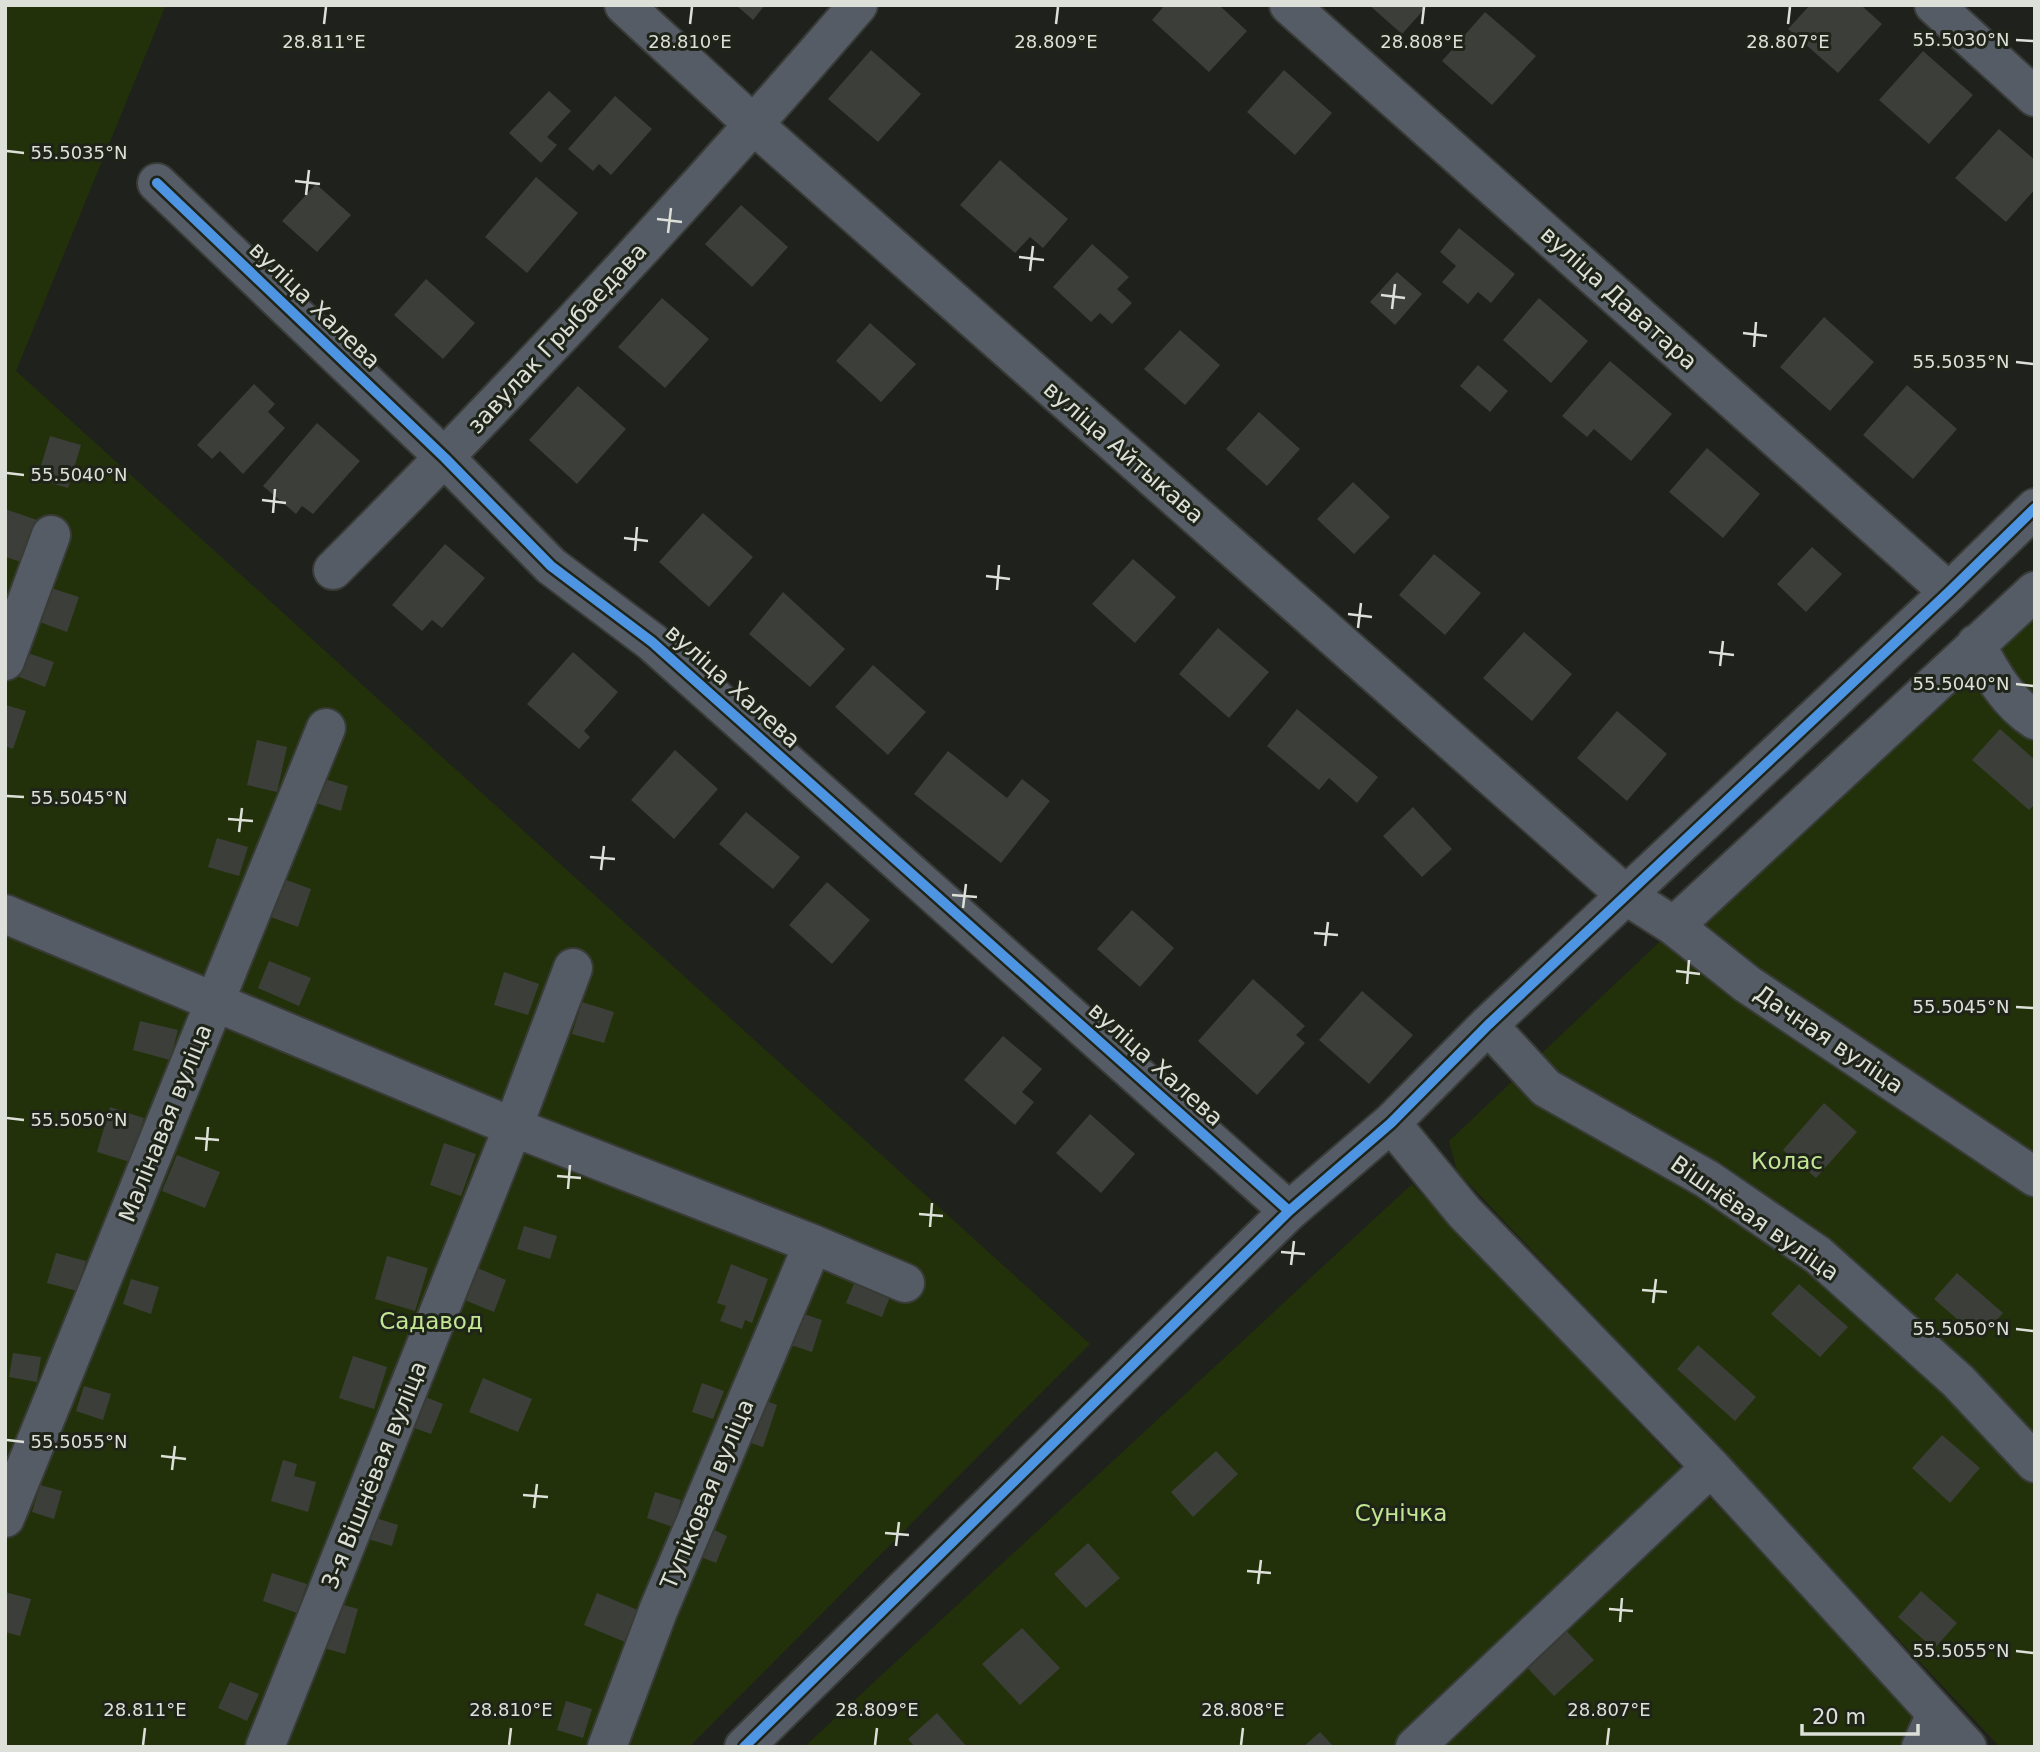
<svg xmlns="http://www.w3.org/2000/svg" width="2040" height="1752" font-family="'DejaVu Sans',sans-serif">
  <style>
    .green { fill: #23310a }
    .building { fill: #3c3e3a }
    .lines { fill: none; stroke-linecap: round; stroke-linejoin: round }
    .minor-casing { stroke: #393b37; stroke-width: 42 }
    .minor { stroke: #565c66; stroke-width: 38 }
    .cycleway-casing { stroke: #1f2419; stroke-width: 15 }
    .cycleway { stroke: #4d94e3; stroke-width: 10 }
    .ticks { fill: none; stroke: #dce0d8; stroke-width: 2.5 }
    .labels { text-anchor: middle; stroke-width: 6; stroke-linejoin: round; paint-order: stroke }
    .street-label { font-size: 23px; fill: #dce0d8; stroke: #1f2419 }
    .park-label { font-size: 23px; fill: #c3e692; stroke: #1f2419 }
    .ticks-label { font-size: 18px; text-anchor: middle; fill: #dce0d8; stroke: #1f2419; stroke-width: 6; stroke-linejoin: round; paint-order: stroke }
  </style>
  <rect width="100%" height="100%" fill="#1f211c"/>
  <path class="green" d="M5 5H166L16 371 1090 1344 689 1747H5Z
    M2035 577V1747H2000L1457 1171 1449 1141 1688 915Z
    M1412 1184 1946 1747H804Z"/>
  <path class="building" d="M736 5H765L753 20Z
    M1165 5H1219L1247 31 1209 72 1152 20Z
    M1369 5H1428L1402 34Z
    M1810 5H1861L1882 24 1838 73 1788 29Z
    M1485 12 1536 56 1492 105 1442 61Z
    M871 50 921 94 878 142 828 99Z
    M1923 51 1973 95 1929 144 1879 100Z
    M1284 70 1332 113 1295 155 1247 112Z
    M549 91 571 111 547 137 557 145 541 163 509 133Z
    M615 96 652 129 611 175 599 164 593 171 568 149Z
    M1999 129 2035 160V189L2006 222 1955 178Z
    M1000 160 1068 219 1043 248 1030 237 1015 253 960 205Z
    M536 177 578 213 527 273 485 237Z
    M316 184 351 215 317 252 282 221Z
    M741 205 788 247 752 287 705 244Z
    M1459 228 1515 274 1491 303 1478 292 1468 304 1442 282 1456 266 1440 252Z
    M1092 244 1129 277 1117 289 1132 303 1112 324 1100 313 1091 322 1053 287Z
    M1397 272 1422 294 1395 325 1370 302Z
    M426 279 475 323 443 359 394 315Z
    M662 298 709 339 665 388 618 347Z
    M1539 298 1588 341 1551 383 1503 340Z
    M1824 317 1874 362 1830 411 1780 367Z
    M870 323 916 364 881 402 836 361Z
    M1180 330 1220 365 1185 405 1144 369Z
    M1610 361 1672 414 1631 461 1594 429 1587 437 1562 416Z
    M1478 365 1508 391 1490 412 1460 386Z
    M254 384 275 404 268 412 285 428 243 474 220 451 212 459 197 445Z
    M1907 385 1957 429 1913 479 1863 435Z
    M578 386 626 429 577 484 529 440Z
    M1259 412 1300 449 1267 486 1226 449Z
    M317 423 360 461 313 514 302 506 296 514 263 486Z
    M50 436 81 445 68 488 37 479Z
    M1707 448 1760 494 1723 538 1669 492Z
    M1353 482 1390 517 1354 554 1317 519Z
    M5 509 40 521 25 563 5 557Z
    M703 513 753 557 709 607 659 562Z
    M445 544 485 578 442 628 432 620 422 631 392 605Z
    M1812 547 1842 574 1806 612 1777 584Z
    M1434 554 1481 593 1445 635 1399 595Z
    M1133 559 1176 597 1135 643 1092 604Z
    M48 587 79 597 67 632 37 621Z
    M783 592 845 649 810 687 749 634Z
    M1218 628 1269 672 1229 718 1179 674Z
    M1524 632 1572 674 1532 721 1483 678Z
    M25 652 54 662 45 687 17 676Z
    M573 652 618 692 584 731 590 737 579 749 527 704Z
    M873 665 926 712 888 755 835 707Z
    M6 705 26 711 13 749 5 746Z
    M1297 709 1378 777 1357 803 1329 778 1319 790 1267 746Z
    M1617 711 1667 754 1627 801 1577 758Z
    M2000 729 2035 760V804L2029 810 1972 760Z
    M257 740 287 747 277 792 247 785Z
    M675 750 718 789 674 839 631 800Z
    M948 751 1007 798 1022 779 1050 801 1001 863 914 794Z
    M321 778 348 786 341 811 313 802Z
    M1413 807 1452 849 1422 877 1383 836Z
    M746 812 800 857 773 889 719 844Z
    M217 838 248 847 239 876 208 867Z
    M281 878 311 889 298 927 268 916Z
    M827 882 870 920 832 964 789 925Z
    M1132 910 1174 948 1140 987 1097 949Z
    M269 961 311 978 299 1006 258 988Z
    M504 972 539 984 528 1015 494 1005Z
    M1253 979 1305 1026 1296 1035 1305 1043 1257 1095 1198 1041Z
    M1362 991 1413 1035 1369 1084 1319 1040Z
    M582 1002 614 1012 604 1043 572 1034Z
    M140 1021 178 1030 170 1060 133 1050Z
    M1003 1036 1042 1069 1022 1092 1034 1102 1015 1125 964 1080Z
    M1824 1103 1857 1132 1816 1178 1783 1150Z
    M110 1107 144 1118 130 1162 97 1152Z
    M1090 1114 1135 1154 1101 1193 1056 1153Z
    M444 1143 476 1154 461 1196 430 1185Z
    M177 1155 220 1172 205 1208 162 1191Z
    M524 1226 557 1236 550 1259 517 1249Z
    M56 1253 86 1261 77 1291 47 1283Z
    M387 1256 428 1268 415 1311 375 1299Z
    M731 1264 768 1279 752 1323 745 1320 742 1329 720 1321 726 1306 717 1303Z
    M475 1267 506 1280 494 1312 462 1299Z
    M1957 1273 2003 1313 1980 1339 1934 1299Z
    M131 1279 159 1287 151 1314 123 1304Z
    M855 1281 891 1294 882 1317 846 1303Z
    M1799 1284 1848 1327 1820 1357 1771 1314Z
    M795 1311 822 1320 812 1352 785 1343Z
    M1698 1345 1756 1397 1735 1421 1677 1369Z
    M13 1353 41 1357 37 1382 9 1377Z
    M353 1356 387 1367 374 1409 339 1398Z
    M483 1378 532 1399 518 1432 469 1412Z
    M702 1383 724 1391 713 1419 692 1412Z
    M84 1386 111 1394 103 1420 76 1411Z
    M418 1394 443 1404 431 1434 406 1425Z
    M759 1398 777 1405 763 1447 745 1441Z
    M1942 1435 1980 1468 1950 1503 1912 1468Z
    M1216 1451 1238 1474 1193 1517 1171 1492Z
    M283 1460 297 1464 294 1476 316 1482 308 1512 271 1501Z
    M40 1485 62 1491 54 1519 32 1512Z
    M655 1492 681 1500 673 1527 647 1518Z
    M366 1515 398 1525 392 1546 361 1537Z
    M708 1527 727 1536 716 1563 696 1555Z
    M1088 1543 1120 1578 1086 1608 1054 1574Z
    M272 1573 307 1584 297 1613 263 1601Z
    M1921 1591 1957 1623 1934 1649 1898 1617Z
    M5 1592 31 1599 20 1636 5 1632Z
    M597 1593 638 1610 625 1642 584 1625Z
    M330 1601 358 1609 345 1654 317 1646Z
    M1562 1626 1594 1660 1554 1696 1522 1662Z
    M1022 1628 1060 1668 1020 1705 982 1664Z
    M230 1682 259 1694 247 1721 218 1708Z
    M566 1701 592 1709 583 1738 557 1730Z
    M937 1713 967 1747H915L908 1739Z
    M1320 1732 1334 1747H1303Z"/>
  <g class="lines">
    <defs>
      <path id="minor" d="M624 5 754 125 1627 896 1674 926 1747 984 2035 1177
        M1289 5 1949 592
        M1934 5 2035 97
        M157 183 445 458 551 566 652 642 1289 1211
        M333 570C515 388 690 200 858 5
        M1976 644C1991 673 2007 702 2035 720
        M5 661 51 535
        M5 914 513 1127 813 1244 905 1283
        M1674 926 2035 591
        M1488 1025 1546 1088 1707 1179 1818 1255 1958 1381 2035 1463
        M1391 1123 1464 1212 1711 1467 1967 1747
        M5 1518 326 728
        M265 1747 513 1127 573 968
        M607 1747 658 1611 813 1244
        M744 1747 1289 1211 1391 1123 1488 1025 1949 592 2035 508
        M1415 1747 1711 1467
        M1921 1747 1936 1714"/>
    </defs>
    <use href="#minor" class="minor-casing"/>
    <use href="#minor" class="minor"/>
    <defs>
      <path id="cycleway" d="M157 183 445 458 551 566 652 642 1289 1211
        M744 1747 1289 1211 1391 1123 1488 1025 1949 592 2035 508"/>
    </defs>
    <use href="#cycleway" class="cycleway-casing"/>
    <use href="#cycleway" class="cycleway"/>
  </g>
  <path class="ticks" d="M324 24 326 7M690 24 692 7M1056 24 1058 7M1422 24 1424 7M1788 24 1790 7M2016 40 2033 41M7 151 24 153M295 181 320 184M306 195 309 170M657 219 682 222M668 233 671 208M1019 257 1044 260M1030 271 1033 246M1381 295 1405 298M1392 309 1395 284M1743 333 1767 336M1754 347 1756 322M2016 362 2033 364M7 473 24 475M262 500 286 503M273 513 275 489M624 538 648 541M635 551 637 527M986 576 1010 579M997 590 999 565M1348 614 1372 617M1358 628 1361 603M1709 652 1734 655M1720 666 1723 641M2016 684 2033 686M7 796 24 797M228 819 253 821M239 832 242 808M590 857 615 859M601 870 604 846M952 895 977 897M963 908 966 884M1314 933 1338 935M1325 946 1328 922M1676 971 1700 974M1687 984 1689 960M2016 1007 2033 1008M7 1118 24 1120M195 1138 219 1140M206 1151 208 1127M557 1176 581 1178M568 1189 570 1165M919 1214 943 1216M930 1227 932 1203M1281 1252 1305 1254M1291 1265 1294 1241M1642 1290 1667 1292M1653 1303 1656 1279M2016 1329 2033 1331M7 1440 24 1442M161 1456 186 1459M172 1470 175 1446M523 1495 548 1497M534 1508 537 1484M885 1533 909 1535M896 1546 899 1522M1247 1571 1271 1573M1258 1584 1261 1560M1609 1609 1633 1611M1620 1622 1622 1598M2016 1651 2033 1653M143 1745 145 1728M509 1745 511 1728M875 1745 877 1728M1241 1745 1243 1728M1607 1745 1609 1728"/>
  <g class="labels">
    <g class="street-label">
      <text transform="translate(1619 298) rotate(42)" y="8">вуліца Даватара</text>
      <text transform="translate(315 305) rotate(44)" y="8">вуліца Халева</text>
      <text transform="translate(557 338) rotate(-47)" y="8">завулак Грыбаедава</text>
      <text transform="translate(1124 452) rotate(41)" y="8">вуліца Айтыкава</text>
      <text transform="translate(733 686) rotate(42)" y="8">вуліца Халева</text>
      <text transform="translate(1829 1039) rotate(34)" y="8">Дачная вуліца</text>
      <text transform="translate(1156 1064) rotate(42)" y="8">вуліца Халева</text>
      <text transform="translate(165 1123) rotate(-68)" y="8">Малінавая вуліца</text>
      <text transform="translate(1755 1218) rotate(35)" y="8">Вішнёвая вуліца</text>
      <text transform="translate(374 1475) rotate(-68)" y="8">3-я Вішнёвая вуліца</text>
      <text transform="translate(707 1494) rotate(-67)" y="8">Тупіковая вуліца</text>
    </g>
    <g class="park-label">
      <text x="1787" y="1169">Колас</text>
      <text x="431" y="1329">Садавод</text>
      <text x="1401" y="1521">Сунічка</text>
    </g>
  </g>
  <g class="ticks-label">
    <text x="1961" y="46">55.5030°N</text>
    <text x="324" y="48">28.811°E</text>
    <text x="690" y="48">28.810°E</text>
    <text x="1056" y="48">28.809°E</text>
    <text x="1422" y="48">28.808°E</text>
    <text x="1788" y="48">28.807°E</text>
    <text x="79" y="159">55.5035°N</text>
    <text x="1961" y="368">55.5035°N</text>
    <text x="79" y="481">55.5040°N</text>
    <text x="1961" y="690">55.5040°N</text>
    <text x="79" y="804">55.5045°N</text>
    <text x="1961" y="1013">55.5045°N</text>
    <text x="79" y="1126">55.5050°N</text>
    <text x="1961" y="1335">55.5050°N</text>
    <text x="79" y="1448">55.5055°N</text>
    <text x="1961" y="1657">55.5055°N</text>
    <text x="145" y="1716">28.811°E</text>
    <text x="511" y="1716">28.810°E</text>
    <text x="877" y="1716">28.809°E</text>
    <text x="1243" y="1716">28.808°E</text>
    <text x="1609" y="1716">28.807°E</text>
  </g>
  <rect width="2040" height="1752" fill="none" stroke="#dce0d8" stroke-width="14"/>
  <path d="M1802 1724v10h116v-10" fill="none" stroke="#dce0d8" stroke-width="3.5"/>
  <text x="1812" y="1724" font-size="21" fill="#dce0d8" stroke="#1f2419" stroke-width="5" paint-order="stroke">20 m</text>
</svg>
